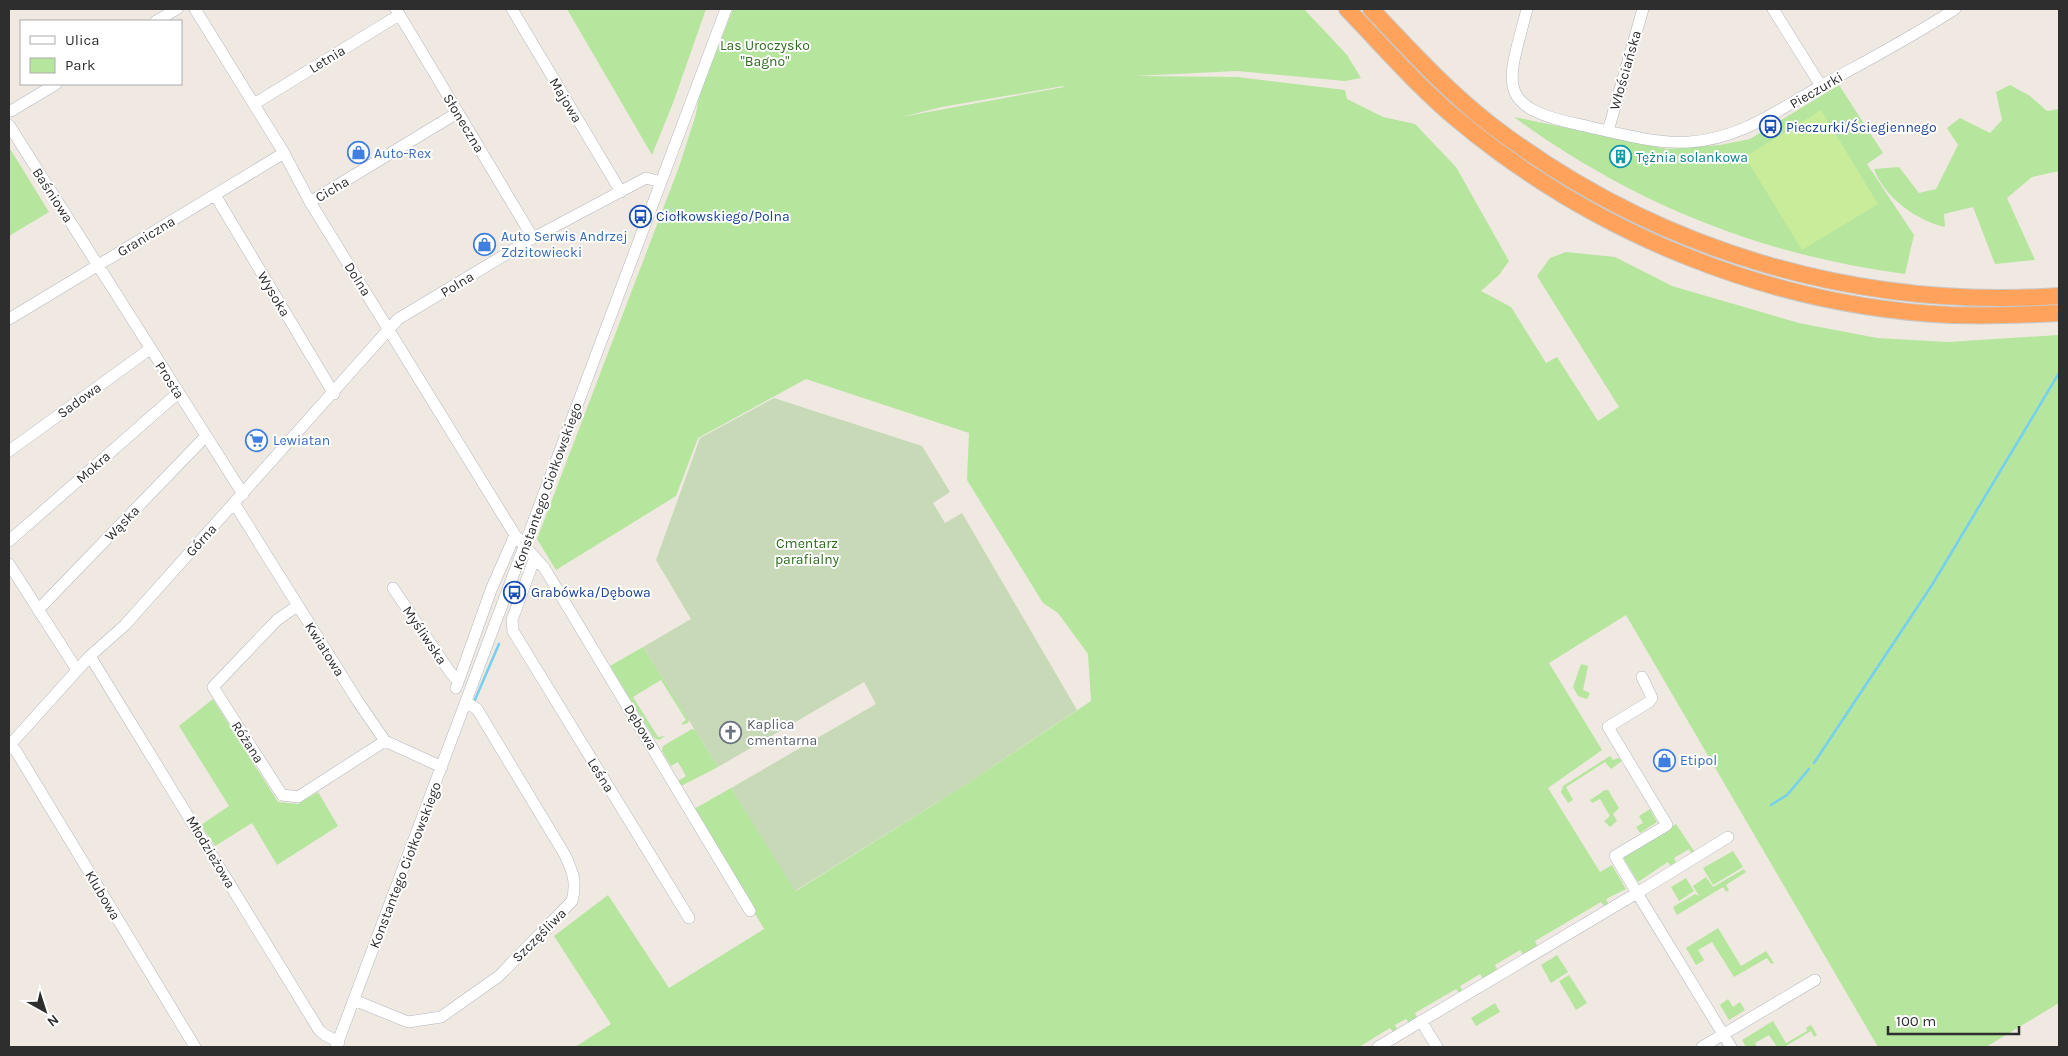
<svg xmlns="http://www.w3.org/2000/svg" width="2068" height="1056" font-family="Karla,sans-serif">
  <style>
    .green { fill: #b6e59e; fill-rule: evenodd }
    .cemetery { fill: #c8d9b8 }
    .pitch { fill: #c9ec9a }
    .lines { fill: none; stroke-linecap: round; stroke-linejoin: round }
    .stream { stroke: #75cff0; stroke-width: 2.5 }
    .minor-casing { stroke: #b4b7c1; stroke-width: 12 }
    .highway-casing { stroke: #c9c9c9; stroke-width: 18 }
    .minor { stroke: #fff; stroke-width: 11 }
    .highway { stroke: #ffa35c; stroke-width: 16 }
    .labels { text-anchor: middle; stroke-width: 4; stroke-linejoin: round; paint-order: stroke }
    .park-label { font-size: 14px; fill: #2c6e1b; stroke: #fff }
    .street-label { font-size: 14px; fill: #2e2e2e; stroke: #fff }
    .transit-label { font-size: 14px; fill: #164399; stroke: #fff; text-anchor: start }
    .shop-label { font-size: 14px; fill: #366cbe; stroke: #fff; text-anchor: start }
    .culture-label { font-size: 14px; fill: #0d838f; stroke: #fff; text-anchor: start }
    .worship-label { font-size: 14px; fill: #5b616d; stroke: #fff; text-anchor: start }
  </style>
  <rect width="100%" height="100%" fill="#efe9e1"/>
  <path class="green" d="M567 9H706L673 103 652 155Z
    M733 9H1304L1347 55 1361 78 1345 81 1237 71 1135 76 1237 77 1345 90 1347 99 1383 117 1415 124 1456 167 1509 261 1499 275 1481 291 1511 307 1546 363 1557 357 1598 421 1619 407 1537 276 1550 258 1566 252 1615 257 1672 286 1799 323 1877 338 1948 342 2059 335V1003L1986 1047H1878L1626 615 1549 663 1602 750 1548 788 1600 872 1612 865 1626 889 1606 899 1609 905 1605 907 1601 902 1535 941 1538 947 1524 956 1520 950 1495 965 1498 971 1484 980 1480 974 1460 986 1463 992 1460 994 1456 989 1415 1013 1418 1019 1410 1024 1406 1019 1395 1025 1398 1031 1394 1033 1390 1028 1359 1047H575L611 1024 554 936 608 895 669 988 764 929 694 809 731 788 796 891 965 785 1091 701 1088 654 1058 613 1043 603 967 480 969 433 806 379 698 438 676 496 556 570 537 539 679 167 696 114 699 96ZM1063 86 1064 87 901 117 942 107Z
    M1839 85 1883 153 1867 164 1914 235 1905 274C1761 255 1631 203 1514 117L1667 149 1720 145 1750 139Z
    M2010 85 2030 96 2047 111 2059 109V171L2032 177 2007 198 2035 260 1995 264 1973 207 1944 214 1945 227C1917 221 1883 196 1874 169L1899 167 1919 193 1936 189 1958 145 1947 128 1960 118 1990 133 2002 120 1996 92Z
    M9 147 49 212 9 236Z
    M643 647 689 720 688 723 682 725V723L686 720 661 680 633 697 658 737 665 736 659 740 654 738 610 666Z
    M1581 664 1588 666 1583 690 1590 693 1587 699 1578 696 1573 687Z
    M213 699 278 802 298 804 318 792 338 826 277 865 252 823 215 846 201 825 229 806 179 726Z
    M692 729 695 730 718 767 681 786 678 781 686 776 678 762 671 766 662 751 663 746Z
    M1610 756 1613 760 1619 758 1622 761 1611 769 1605 762 1566 787 1573 800 1568 803 1561 792 1563 786Z
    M1605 790H1608L1619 808 1613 814 1617 821 1610 827 1604 821 1610 816 1600 799 1592 803 1590 800Z
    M1650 809 1657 822 1640 833 1636 827 1643 823 1639 816Z
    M1676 824 1694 851 1692 855 1689 849 1674 858 1677 864 1671 867 1668 862 1638 882 1623 857 1624 855Z
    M1733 851 1743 867 1713 885 1703 868Z
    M1744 869 1746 872 1726 885 1729 890 1726 892 1723 887 1677 915 1673 907 1695 894 1699 896 1693 886 1706 877 1713 887Z
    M1686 878 1694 891 1679 901 1671 887Z
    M1718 928 1741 966 1766 951 1774 963 1771 964 1767 958 1734 977 1712 942 1698 950 1704 960 1696 965 1686 948Z
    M1557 955 1568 972 1551 983 1541 965Z
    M1569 975 1587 1003 1576 1010 1559 981Z
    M1728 999 1733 1007 1740 1002 1745 1010 1729 1020 1720 1005Z
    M1495 1003 1500 1012 1476 1026 1471 1018Z
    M1773 1021 1786 1043 1807 1031 1806 1028 1811 1025 1817 1035 1814 1037 1811 1031 1784 1047H1777L1769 1035 1755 1043 1757 1047H1746L1742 1040Z"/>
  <path class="cemetery" d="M774 398 922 446 950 492 933 503 945 523 962 513 1077 710 965 785 795 891 731 788 876 704 864 682 718 767 643 647 691 619 656 560 700 438Z"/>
  <path class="pitch" d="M1821 110 1878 204 1802 250 1745 157Z"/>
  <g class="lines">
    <path class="stream" d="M474 702 499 644
      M1814 763 1932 585 2059 373
      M1771 805 1787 795 1809 769"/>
    <defs>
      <path id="minor" d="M195 9 284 153 310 202 515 535 545 569 750 911
        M396 9 533 238
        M512 9 621 192
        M1527 9C1508 83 1492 107 1581 125 1617 133 1653 144 1689 142 1740 139 1778 110 1821 86 1866 61 1912 37 1955 9
        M1773 9 1821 86
        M156 21 177 9
        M254 104 399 15
        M11 111 56 84
        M9 125 243 494
        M1608 131 1643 9
        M215 195 334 394
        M310 202 457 113
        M9 319 284 153
        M9 451 150 349
        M234 503 357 700 385 741 442 767
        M9 541 178 393
        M535 557 512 620 513 631 689 918
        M9 564 77 670
        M393 588 450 672 458 681
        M297 606 277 620 213 687 282 795 298 797 385 741
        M38 610 206 436
        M90 656 319 1030 325 1035 339 1042
        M456 688 491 590 515 535
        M9 745 16 751 195 1047
        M9 746 90 656 125 625 398 319 533 238 646 178 661 182
        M1728 837 1637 893 1731 1047
        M354 1000 408 1022 441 1017 499 976 572 901C577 883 573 872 565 855L477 709 466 702
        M1421 1021 1437 1047
        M336 1047 726 9
        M1378 1047 1637 893 1615 856 1667 825 1608 727 1649 702 1652 698 1642 677
        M1702 1047 1815 980"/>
      <path id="highway" d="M1347 9C1383 46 1418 87 1458 120 1596 235 1771 306 1950 315 1987 316 2023 315 2059 313
        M1371 9C1409 49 1447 91 1491 125 1654 250 1855 310 2059 296"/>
    </defs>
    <use href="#minor" class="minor-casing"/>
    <use href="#highway" class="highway-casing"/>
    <use href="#minor" class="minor"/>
    <use href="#highway" class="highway"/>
  </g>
  <defs>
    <symbol id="bus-ring" viewBox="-11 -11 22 22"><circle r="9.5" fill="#fff" stroke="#1a4fb4" stroke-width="1.5"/><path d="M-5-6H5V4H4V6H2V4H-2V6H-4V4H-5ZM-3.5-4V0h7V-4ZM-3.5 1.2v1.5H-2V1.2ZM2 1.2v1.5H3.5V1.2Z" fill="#1a4fb4"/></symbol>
    <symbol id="shop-ring" viewBox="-11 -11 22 22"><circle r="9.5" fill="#fff" stroke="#3f7fe0" stroke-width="1.5"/><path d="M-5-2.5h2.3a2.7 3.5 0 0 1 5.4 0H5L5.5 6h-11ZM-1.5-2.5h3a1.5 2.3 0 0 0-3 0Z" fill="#3f7fe0"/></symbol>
    <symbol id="building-ring" viewBox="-11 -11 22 22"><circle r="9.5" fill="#fff" stroke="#0f9aa8" stroke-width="1.5"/><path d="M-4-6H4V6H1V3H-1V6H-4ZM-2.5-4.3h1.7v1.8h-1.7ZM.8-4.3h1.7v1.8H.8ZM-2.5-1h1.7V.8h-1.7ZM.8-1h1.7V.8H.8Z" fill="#0f9aa8"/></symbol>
    <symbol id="supermarket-ring" viewBox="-11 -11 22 22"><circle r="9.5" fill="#fff" stroke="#3f7fe0" stroke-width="1.5"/><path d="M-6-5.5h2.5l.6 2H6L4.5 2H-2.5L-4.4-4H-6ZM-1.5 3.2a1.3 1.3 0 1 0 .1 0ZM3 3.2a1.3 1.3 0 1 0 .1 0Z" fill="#3f7fe0"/></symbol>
    <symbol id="church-ring" viewBox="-11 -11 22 22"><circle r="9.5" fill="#fff" stroke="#6b7280" stroke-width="1.5"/><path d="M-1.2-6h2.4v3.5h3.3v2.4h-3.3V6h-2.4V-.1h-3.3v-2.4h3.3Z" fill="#6b7280"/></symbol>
  </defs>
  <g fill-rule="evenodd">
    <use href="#bus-ring" x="1758" y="114" width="25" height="25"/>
    <use href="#shop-ring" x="346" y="140" width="25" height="25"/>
    <use href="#building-ring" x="1608" y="144" width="25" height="25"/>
    <use href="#bus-ring" x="628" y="204" width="25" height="25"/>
    <use href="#shop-ring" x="472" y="232" width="25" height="25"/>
    <use href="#supermarket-ring" x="244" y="428" width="25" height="25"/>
    <use href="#bus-ring" x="502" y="580" width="25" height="25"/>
    <use href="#church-ring" x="718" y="720" width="25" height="25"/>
    <use href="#shop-ring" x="1652" y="748" width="25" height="25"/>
  </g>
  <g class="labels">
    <g class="park-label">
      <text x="765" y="50">Las Uroczysko<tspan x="765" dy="16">"Bagno"</tspan></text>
      <text x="807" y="548">Cmentarz<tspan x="807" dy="16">parafialny</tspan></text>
    </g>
    <g class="street-label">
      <text transform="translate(327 59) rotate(-31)" y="5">Letnia</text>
      <text transform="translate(1625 70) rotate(-74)" y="5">Włościańska</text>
      <text transform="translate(1816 90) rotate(-30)" y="5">Pieczurki</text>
      <text transform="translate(566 100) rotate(59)" y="5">Majowa</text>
      <text transform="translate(464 123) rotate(59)" y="5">Słoneczna</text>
      <text transform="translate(332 189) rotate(-31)" y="5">Cicha</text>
      <text transform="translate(53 195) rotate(57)" y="5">Baśniowa</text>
      <text transform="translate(146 236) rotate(-31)" y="5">Graniczna</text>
      <text transform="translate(358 279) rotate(58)" y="5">Dolna</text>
      <text transform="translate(457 284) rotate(-31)" y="5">Polna</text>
      <text transform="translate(274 294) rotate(59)" y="5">Wysoka</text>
      <text transform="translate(170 380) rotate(57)" y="5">Prosta</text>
      <text transform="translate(79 400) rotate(-36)" y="5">Sadowa</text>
      <text transform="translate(93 467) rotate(-41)" y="5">Mokra</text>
      <text transform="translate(547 486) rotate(-70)" y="5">Konstantego Ciołkowskiego</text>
      <text transform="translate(122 523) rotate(-46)" y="5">Wąska</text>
      <text transform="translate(201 540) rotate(-48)" y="5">Górna</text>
      <text transform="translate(425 635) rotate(56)" y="5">Myśliwska</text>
      <text transform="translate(325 649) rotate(58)" y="5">Kwiatowa</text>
      <text transform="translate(641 727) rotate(59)" y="5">Dębowa</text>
      <text transform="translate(248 742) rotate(57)" y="5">Różana</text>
      <text transform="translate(601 775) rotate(58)" y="5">Leśna</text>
      <text transform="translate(211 852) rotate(59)" y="5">Młodzieżowa</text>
      <text transform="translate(405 865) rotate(-69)" y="5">Konstantego Ciołkowskiego</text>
      <text transform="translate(103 895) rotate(59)" y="5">Klubowa</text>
      <text transform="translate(539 935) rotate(-45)" y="5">Szczęśliwa</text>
    </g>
    <g class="transit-label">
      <text x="1786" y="132">Pieczurki/Ściegiennego</text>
      <text x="656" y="221">Ciołkowskiego/Polna</text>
      <text x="531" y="597">Grabówka/Dębowa</text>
    </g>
    <g class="shop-label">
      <text x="374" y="158">Auto-Rex</text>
      <text x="501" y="241">Auto Serwis Andrzej<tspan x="501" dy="16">Zdzitowiecki</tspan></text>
      <text x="273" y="445">Lewiatan</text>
      <text x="1680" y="765">Etipol</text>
    </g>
    <g class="culture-label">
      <text x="1636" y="162">Tężnia solankowa</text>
    </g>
    <g class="worship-label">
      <text x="747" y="729">Kaplica<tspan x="747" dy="16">cmentarna</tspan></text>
    </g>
  </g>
  <rect width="2068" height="1056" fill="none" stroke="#2e2e2e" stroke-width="20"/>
  <rect x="20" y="20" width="162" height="65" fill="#ffffff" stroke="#ababab"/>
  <rect x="30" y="36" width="25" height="8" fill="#ffffff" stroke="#ababab"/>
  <text x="65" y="45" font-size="15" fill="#2e2e2e">Ulica</text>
  <rect x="30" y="58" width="25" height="15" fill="#b6e59e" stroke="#ababab"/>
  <text x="65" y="70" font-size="15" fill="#2e2e2e">Park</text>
  <g transform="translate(45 1011) rotate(141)" stroke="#ffffff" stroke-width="4" paint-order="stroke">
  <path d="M0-4L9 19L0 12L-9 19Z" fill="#2e2e2e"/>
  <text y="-8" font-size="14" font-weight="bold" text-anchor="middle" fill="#2e2e2e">N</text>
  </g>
  <path d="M1888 1026v8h131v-8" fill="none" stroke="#2e2e2e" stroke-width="2.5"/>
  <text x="1896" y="1026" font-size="15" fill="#2e2e2e" stroke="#ffffff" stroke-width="4" paint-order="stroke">100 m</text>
</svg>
